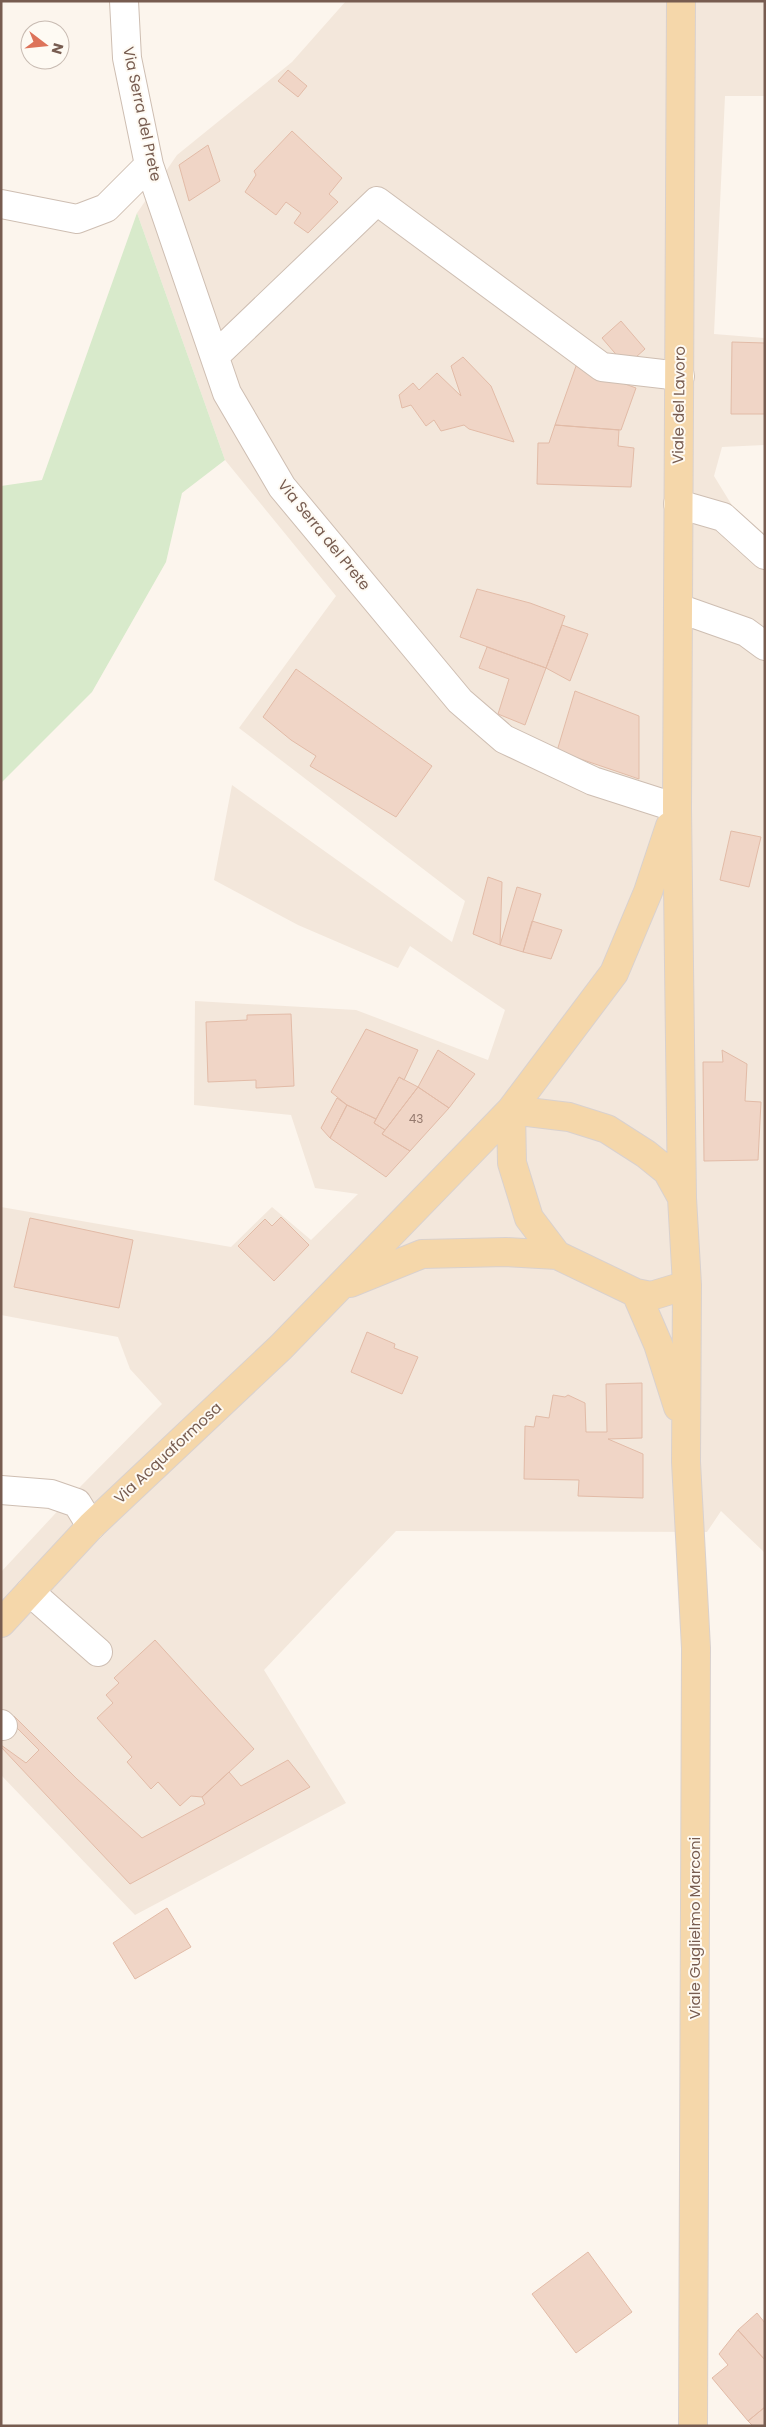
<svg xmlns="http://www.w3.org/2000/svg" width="766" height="2427" font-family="Poppins,sans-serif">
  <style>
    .residential { fill: #f3e7db }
    .green { fill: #d8eacb }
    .building { fill: #f0d5c6; stroke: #e2bba7 }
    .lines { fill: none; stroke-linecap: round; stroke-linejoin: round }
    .minor-casing { stroke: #cebeb2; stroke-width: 30 }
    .major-casing { stroke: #d9d1ce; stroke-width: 30 }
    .minor { stroke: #fff; stroke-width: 28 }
    .major { stroke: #f5d7aa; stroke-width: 28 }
    .labels { text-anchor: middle; stroke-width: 4; stroke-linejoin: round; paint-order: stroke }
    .number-label { font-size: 12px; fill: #957a6e }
    .street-label { font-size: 15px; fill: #775c50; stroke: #fefaf3 }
  </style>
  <rect width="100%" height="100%" fill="#fcf5ed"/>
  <path class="residential" d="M346 1H765V96H725L714 334 765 338V445L722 447 714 476 733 507 765 539V1553L721 1511 707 1532 396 1531 264 1670 346 1803 135 1915 1 1775V1572L79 1488 162 1404 130 1369 118 1337 1 1315V1207L231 1247 272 1207 311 1240 358 1194 315 1188 291 1115 194 1105 195 1001 356 1010 488 1060 505 1010 410 946 398 968 298 925 214 880 232 785 452 942 465 901 239 728 336 596 225 460 137 213 177 155 292 62Z"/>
  <path class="green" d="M137 213 225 460 182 493 166 562 92 692 1 783V486L42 480Z"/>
  <path class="building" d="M288 70 307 86 298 97 278 81Z
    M292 131 342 178 329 194 338 202 308 233 294 223 301 213 286 202 276 215 245 192 256 175 254 171Z
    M208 145 220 181 189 201 179 165Z
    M621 321 645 349 626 366 602 338Z
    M732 342 765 343V414H731Z
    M463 357 491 386 514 442 469 429 464 425 441 431 434 420 426 426 411 405 402 408 399 395 413 383 419 390 437 373 461 396 451 366Z
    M576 366 636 388 621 430 555 425Z
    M555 425 619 430 618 446 634 448 631 487 537 484 538 443H549Z
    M477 589 530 603 565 616 546 668 460 637Z
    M562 625 588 634 570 681 546 668Z
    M487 647 546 668 525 725 498 714 509 679 479 668Z
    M296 669 432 766 396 817 310 766 316 756 291 740 263 717Z
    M575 691 639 716V779L557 751Z
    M731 831 761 837 749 887 720 880Z
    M488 877 502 882 500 945 473 934Z
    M517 887 541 894 523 952 500 945Z
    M532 921 562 930 551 959 523 952Z
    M291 1014 294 1086 256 1088V1080L208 1082 206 1022 247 1020V1015Z
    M366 1029 418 1050 404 1080 399 1077 376 1119 347 1105 331 1092Z
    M438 1050 475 1074 449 1108 418 1087Z
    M722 1050 747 1064 745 1101 761 1102 758 1160 704 1161 703 1062H723Z
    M399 1077 418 1087 385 1130 374 1123Z
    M418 1087 449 1108 410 1151 382 1134Z
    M337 1098 347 1105 330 1138 321 1128Z
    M347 1105 376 1119 374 1123 385 1130 382 1134 410 1151 386 1177 330 1138Z
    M281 1217 309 1245 274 1281 238 1246 265 1219 272 1226Z
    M30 1218 133 1240 119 1308 14 1287Z
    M367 1332 395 1344 394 1348 418 1357 402 1394 351 1372Z
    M642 1383V1438L608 1439 643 1454V1498L578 1496 579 1480 524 1479 525 1426 534 1427 536 1416 549 1418 553 1395 565 1397 568 1395 585 1403 586 1432H607L606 1384Z
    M155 1640 254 1749 202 1797 191 1796 180 1806 158 1782 151 1789 127 1762 132 1757 97 1718 113 1703 106 1695 119 1683 114 1678Z
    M14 1716 77 1779 142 1838 205 1804 202 1797 229 1772 241 1786 288 1760 310 1787 130 1884 1 1747V1745L26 1763 39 1750 10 1721Z
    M167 1908 191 1947 135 1979 113 1943Z
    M588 2252 632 2312 576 2353 532 2294Z
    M757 2313 765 2323V2360L738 2330Z
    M738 2330 765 2360V2407L748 2421 712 2378 728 2365 719 2354Z
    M765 2407V2426H753L748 2421Z"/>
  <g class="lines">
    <defs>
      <path id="minor" d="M124 1 127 58 149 165 227 393 282 487 460 701 504 739 593 781 677 808
        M1 204 77 219 106 208 149 165
        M215 356 377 201 602 367 680 376
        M678 504 723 517 765 555
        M678 608 746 632 765 646
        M1 1490 51 1494 77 1503 91 1526
        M30 1592 98 1652
        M1 1724 3 1726"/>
      <path id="major" d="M681 1 677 808 682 1198 687 1285 686 1462 696 1648 693 2426
        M511 1110 569 1117 607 1129 646 1154 667 1171 682 1198
        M511 1110 512 1163 529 1218 557 1255
        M350 1283 422 1254 506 1252 557 1255 636 1293 651 1296 687 1285
        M636 1293 658 1344 678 1407
        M1 1623 91 1526 281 1347 511 1110 614 973 648 892 670 826"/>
    </defs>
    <use href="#minor" class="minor-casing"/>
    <use href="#major" class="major-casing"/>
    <use href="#minor" class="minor"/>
    <use href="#major" class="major"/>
  </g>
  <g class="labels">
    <g class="number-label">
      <text x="416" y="1123">43</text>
    </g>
    <g class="street-label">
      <text transform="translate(142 114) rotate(78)" y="5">Via Serra del Prete</text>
      <text transform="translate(679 405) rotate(-89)" y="5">Viale del Lavoro</text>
      <text transform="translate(324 535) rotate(51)" y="5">Via Serra del Prete</text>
      <text transform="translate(168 1453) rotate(-43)" y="5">Via Acquaformosa</text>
      <text transform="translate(695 1928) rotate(-90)" y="5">Viale Guglielmo Marconi</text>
    </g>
  </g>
  <rect width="766" height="2427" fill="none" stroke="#775c50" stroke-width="5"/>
  <g transform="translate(45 45) rotate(106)"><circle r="24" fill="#fefaf3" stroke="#c8bbb2"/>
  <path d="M0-4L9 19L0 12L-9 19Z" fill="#dd735a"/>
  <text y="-8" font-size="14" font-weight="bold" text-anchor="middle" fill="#775c50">N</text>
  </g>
</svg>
